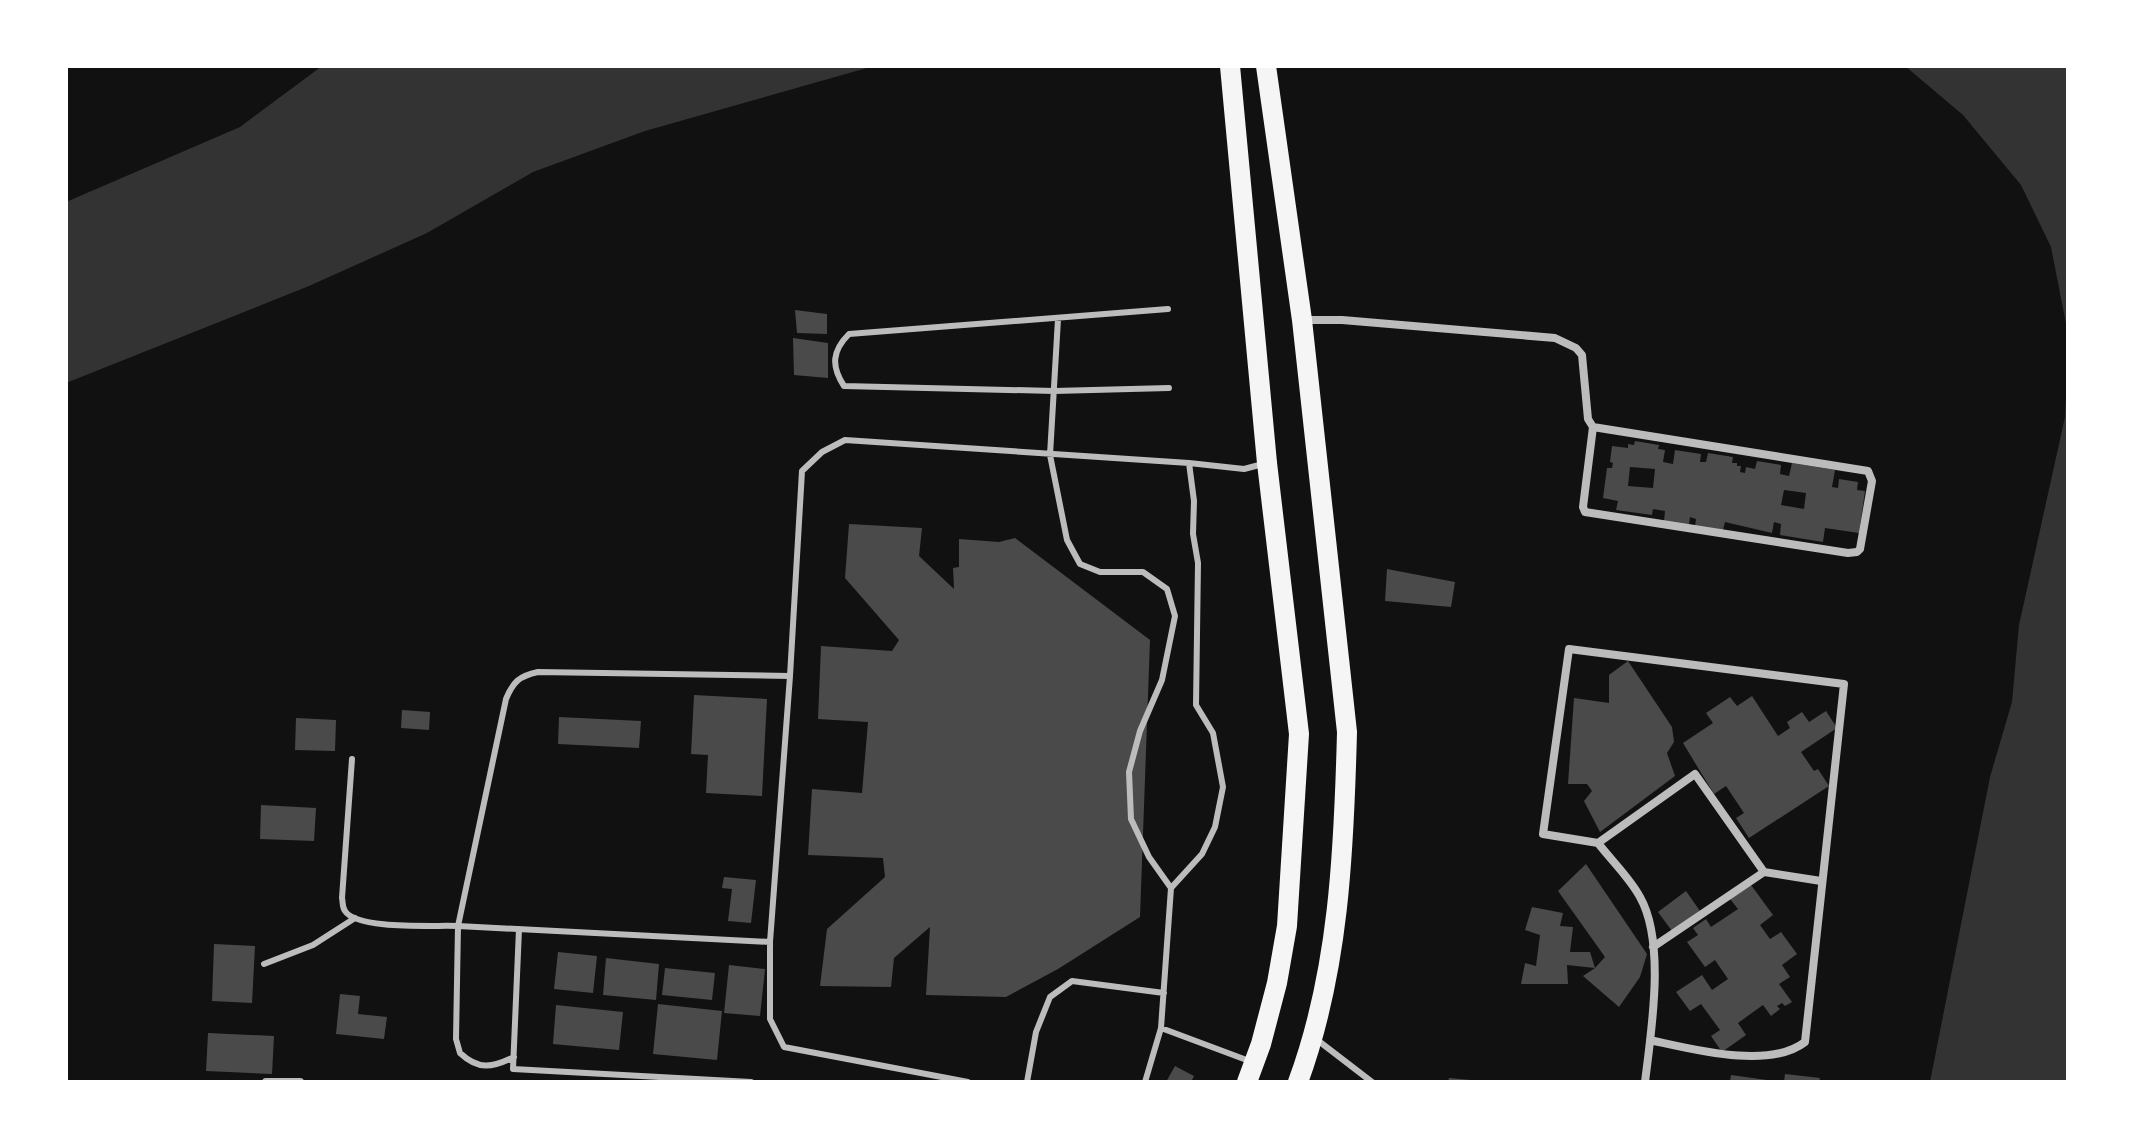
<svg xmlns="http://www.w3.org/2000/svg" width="2134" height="1148" font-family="'Golos Text',sans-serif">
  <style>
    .water { fill: #333 }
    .building { fill: #4a4a4a; fill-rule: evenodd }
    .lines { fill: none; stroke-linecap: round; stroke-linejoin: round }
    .service { stroke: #bcbcbc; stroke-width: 6 }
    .minor { stroke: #bcbcbc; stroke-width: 8 }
    .primary { stroke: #f5f5f5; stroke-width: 20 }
  </style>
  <rect width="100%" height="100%" fill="#111"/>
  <path class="water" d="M322 66H874L645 131 533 172 427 233 309 286 66 383V202L240 127Z
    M1905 66H2068V334L2051 247 2021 185 1963 115Z
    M2068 355V1082H1930L1990 777 2012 702 2019 625 2065 417Z"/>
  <path class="building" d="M795 310 827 314V334L797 333Z
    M793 338 828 343V378L794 375Z
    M1635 441 1659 445 1658 449 1665 450 1663 462 1673 464 1675 450 1701 454 1700 462H1706L1708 453 1733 457 1732 463H1737V466H1741L1740 472 1745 473 1746 467 1755 469 1757 461 1781 465 1780 474 1789 476 1792 463 1835 470 1832 487 1838 488 1839 479 1858 482 1857 490 1865 491 1859 533 1825 528 1823 542 1780 535 1781 524 1774 522 1772 533 1725 522 1723 530 1695 526 1696 519 1690 517 1689 525 1664 521 1665 511 1653 509 1652 515 1616 510 1618 501 1603 498 1607 468H1612L1613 463 1610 462 1612 446 1628 448V444L1634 445ZM1630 467 1655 469 1653 488 1628 486ZM1784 490 1806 493 1804 509 1781 505Z
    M849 524 922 528 919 556 954 589 953 568 959 567V539L999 542 1015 538 1150 640 1140 917 1058 969 1006 997 926 995 930 927 894 958 891 987 820 986 827 929 885 877 883 858 808 855 812 789 862 793 868 722 818 719 821 646 892 651 899 640 845 578Z
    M1387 569 1455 582 1451 607 1385 601Z
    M1628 661 1672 727 1674 742 1667 753 1675 776 1600 832 1584 801 1592 791 1587 784H1568L1574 698 1609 703V675Z
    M694 695 767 699 762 796 706 793 708 755 691 754Z
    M1752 696 1778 736 1790 728 1787 722 1802 712 1809 722 1826 711 1837 728 1801 752 1814 771 1818 769 1829 786 1749 838 1736 818 1744 813 1726 786 1714 794 1683 743 1713 723 1706 713 1730 697 1737 706Z
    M402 710 430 712 429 730 401 728Z
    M559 717 641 721 639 748 558 744Z
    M296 718 336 720 335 751 295 750Z
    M261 805 316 808 314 841 260 839Z
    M1586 864 1647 954 1640 977 1619 1007 1583 976 1595 968 1567 965 1568 984H1521L1525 963 1536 966 1540 935 1525 930 1532 907 1563 913 1560 926 1573 927 1570 952H1590L1595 968 1605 957 1558 891Z
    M724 877 756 880 751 923 728 921 732 889 722 888Z
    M1751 885 1773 915 1760 925 1770 939 1781 932 1797 954 1782 965 1790 977 1779 984 1792 1002 1785 1006 1782 1003 1777 1006 1780 1009 1771 1016 1763 1005 1738 1023 1746 1035 1722 1052 1711 1036 1720 1030 1701 1004 1690 1011 1676 992 1702 975 1712 990 1728 979 1715 960 1705 967 1687 942 1698 935 1693 928 1706 919 1711 927 1738 909 1730 899Z
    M1686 891 1700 911 1672 931 1658 912Z
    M214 944 255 946 252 1003 212 1001Z
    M558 952 597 956 593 993 554 989Z
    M606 958 659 964 656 1000 603 995Z
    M729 965 765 969 760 1016 724 1013Z
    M665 968 715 973 712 1000 662 995Z
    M340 994 360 996 358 1014 387 1017 384 1039 336 1034Z
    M658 1004 722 1011 717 1060 653 1054Z
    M556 1005 623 1012 619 1050 553 1044Z
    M208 1033 274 1036 272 1074 206 1071Z
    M1175 1066 1194 1076 1191 1082H1166Z
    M1785 1074 1820 1078 1819 1082H1784Z
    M1731 1075 1767 1080V1082H1730Z
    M1449 1078 1471 1080 1470 1082H1448Z"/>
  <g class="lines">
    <path class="service" d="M1168 309 849 334C832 351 831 366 844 386L1054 391 1169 388
      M1058 319 1050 455 1067 540 1080 564 1100 572H1143L1167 589 1175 616 1162 680 1140 731 1129 772 1131 819 1149 857 1171 888 1161 1028 1252 1062
      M352 759 342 898C343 902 342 907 345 911 357 930 435 925 458 926L456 1039 460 1053C478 1070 492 1068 514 1057
      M1171 888 1202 854 1215 827 1223 787 1213 733 1196 705 1198 563 1193 534 1194 501 1189 463
      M519 929 513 1069 751 1082
      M770 942 458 926 506 699C513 682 519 676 538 672L790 676
      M264 964 313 945 355 918
      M1316 1039 1372 1082
      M968 1082 784 1047 770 1019V942L790 676 802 471 822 452 845 440 1189 463 1244 469 1263 464
      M1027 1082 1036 1032 1050 997 1072 981 1164 993
      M1145 1082 1161 1028"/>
    <path class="minor" d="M1303 320H1342L1555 338 1576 348 1582 355 1588 419 1593 427 1868 471 1872 481 1860 549 1857 552 1848 553 1585 512 1583 507 1593 427
      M1598 843 1695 774 1764 872 1821 881
      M1653 947 1764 872
      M266 1082H300
      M1645 1082C1651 1032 1666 943 1640 897 1630 878 1611 860 1598 843L1543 834 1569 649 1844 684 1805 1042C1769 1070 1692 1049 1650 1040"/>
    <path class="primary" d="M1230 66 1267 463 1299 734 1287 926 1277 983 1261 1044 1247 1082
      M1266 66 1302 320 1347 732C1344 850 1339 971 1298 1082"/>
  </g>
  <rect width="2134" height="1148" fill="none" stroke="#ffffff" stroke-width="136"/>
</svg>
